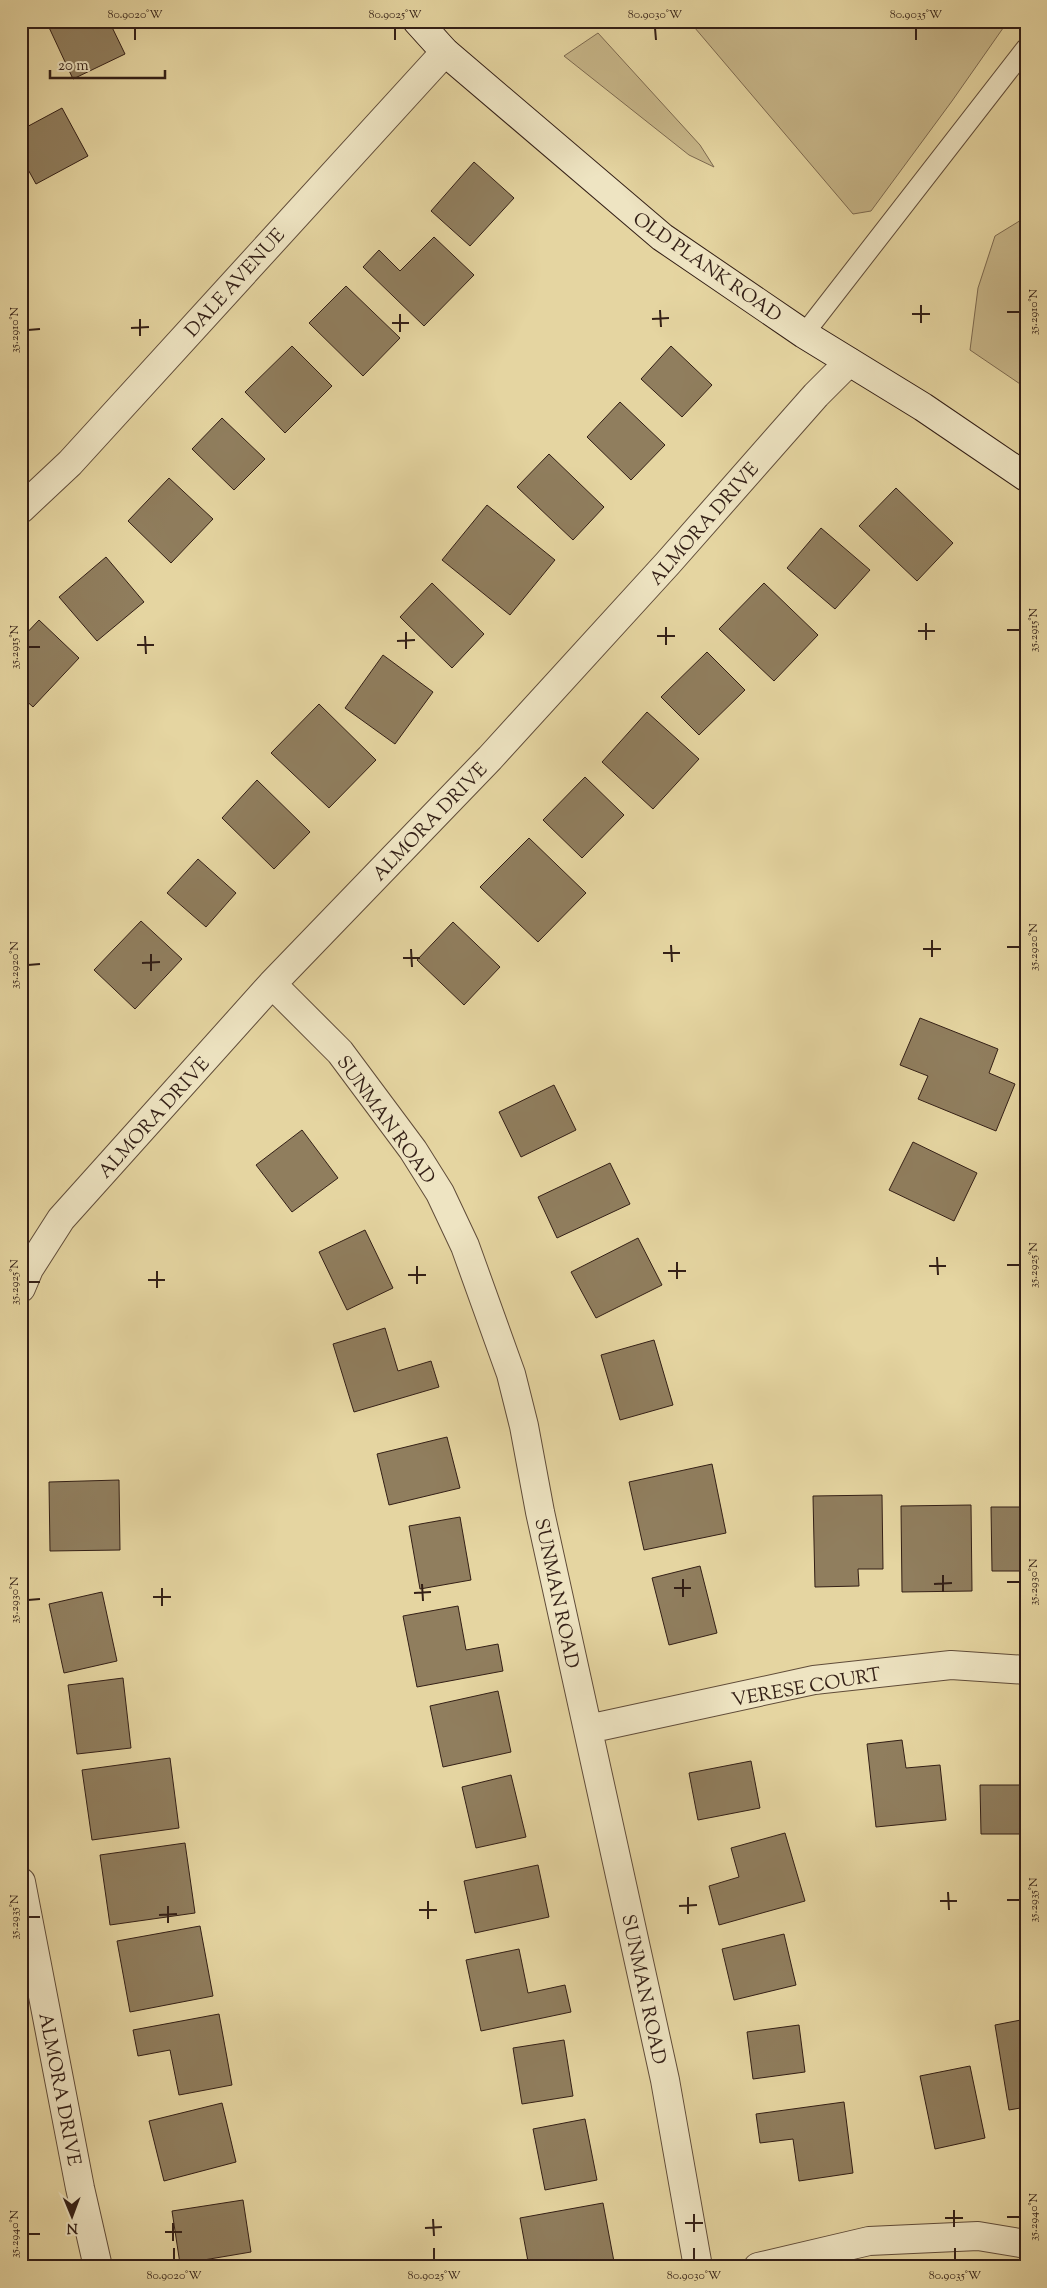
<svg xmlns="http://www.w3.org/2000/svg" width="1047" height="2288" font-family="'Sorts Mill Goudy',serif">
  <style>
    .green { fill: #c7b689; stroke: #7d6a50 }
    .building { fill: #907e5e; stroke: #331f16 }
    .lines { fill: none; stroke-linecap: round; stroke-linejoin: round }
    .lane-casing { stroke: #604c39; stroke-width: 21 }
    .street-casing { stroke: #604c39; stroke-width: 30 }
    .secondary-casing { stroke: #331f16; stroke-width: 30 }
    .lane { stroke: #eee4c2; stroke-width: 19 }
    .street { stroke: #eee4c2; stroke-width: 28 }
    .secondary { stroke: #eee4c2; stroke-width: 28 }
    .ticks { fill: none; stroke: #331f16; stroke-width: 2 }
    .labels { text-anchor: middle; stroke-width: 4.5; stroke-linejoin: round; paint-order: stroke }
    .street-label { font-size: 19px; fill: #331f16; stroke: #eee4c2 }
    .neatline { fill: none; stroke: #331f16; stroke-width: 2 }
    .ticks-label { font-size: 12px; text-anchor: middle; fill: #331f16 }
  </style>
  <rect width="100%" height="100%" fill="#e5d5a1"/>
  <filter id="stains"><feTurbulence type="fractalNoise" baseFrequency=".004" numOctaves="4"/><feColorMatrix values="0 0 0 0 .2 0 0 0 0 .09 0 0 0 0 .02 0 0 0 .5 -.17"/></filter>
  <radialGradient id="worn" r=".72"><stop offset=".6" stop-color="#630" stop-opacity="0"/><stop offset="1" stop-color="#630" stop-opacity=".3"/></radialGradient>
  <path class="green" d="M689 21H1008L952 101 871 211 853 214Z
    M598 33 700 145 714 167 689 155 564 56Z
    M1026 217V388L970 350 978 288 995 236Z"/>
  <path class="building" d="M46 21H109L125 54 73 79Z
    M62 108 88 156 36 184 25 164 21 167V130Z
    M474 162 514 198 470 246 431 211Z
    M434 237 474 275 424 326 363 267 379 250 400 271Z
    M346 286 400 338 363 376 309 323Z
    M292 346 332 386 285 433 245 392Z
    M671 346 712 385 682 417 641 379Z
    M620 402 665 445 631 480 587 437Z
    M222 418 265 459 234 490 192 449Z
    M549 454 604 507 573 540 517 487Z
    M169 478 213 519 171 563 128 521Z
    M896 488 953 543 917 581 859 526Z
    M487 505 555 560 510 615 442 560Z
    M821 528 870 570 835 609 787 568Z
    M106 557 144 602 97 641 59 597Z
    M432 583 484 634 452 668 400 617Z
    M764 583 818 635 774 681 719 629Z
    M39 620 79 658 33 707 21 696V639Z
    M707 652 745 690 699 735 661 697Z
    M383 655 433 692 395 744 345 708Z
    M319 704 376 760 329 808 271 753Z
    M647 712 699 759 653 809 602 762Z
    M585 777 624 815 582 858 543 820Z
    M257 780 310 832 274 869 222 818Z
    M529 838 586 893 538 942 480 887Z
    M198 859 236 893 206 927 167 893Z
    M141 921 182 959 135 1009 94 970Z
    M453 922 500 967 464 1005 417 960Z
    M920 1018 998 1049 989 1073 1015 1084 996 1131 918 1099 928 1076 900 1065Z
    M554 1085 576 1130 521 1157 499 1112Z
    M302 1130 338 1178 292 1212 256 1165Z
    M913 1142 977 1173 954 1221 889 1190Z
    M610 1163 630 1204 557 1238 538 1197Z
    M365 1230 393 1288 347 1310 319 1252Z
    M638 1238 662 1285 596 1318 571 1272Z
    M385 1328 398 1371 431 1361 439 1387 354 1412 333 1344Z
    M654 1340 673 1405 620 1420 601 1355Z
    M447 1437 460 1488 389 1505 377 1454Z
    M712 1464 726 1533 644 1550 629 1482Z
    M119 1480 120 1550 50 1551 49 1482Z
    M882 1495 883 1569H858L859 1586 815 1587 813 1496Z
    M971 1505 972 1591 902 1592 901 1506Z
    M991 1507H1026V1571H992Z
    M460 1517 471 1580 420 1589 409 1526Z
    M700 1566 717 1633 669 1645 652 1578Z
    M102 1592 117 1661 64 1673 49 1604Z
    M458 1606 466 1650 498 1644 503 1671 417 1687 403 1616Z
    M123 1678 131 1748 77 1754 68 1685Z
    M498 1691 511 1752 443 1767 430 1706Z
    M902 1740 906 1768 940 1765 946 1820 876 1827 867 1744Z
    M170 1758 179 1828 92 1840 82 1770Z
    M751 1761 760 1808 698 1820 689 1773Z
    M511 1775 526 1837 476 1848 462 1787Z
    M980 1785H1026V1834H981Z
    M785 1833 805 1901 719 1925 709 1886 739 1877 731 1848Z
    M185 1843 195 1913 110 1925 100 1855Z
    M538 1865 549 1917 475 1933 464 1881Z
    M200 1926 213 1996 130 2012 117 1941Z
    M784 1934 796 1985 734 2000 722 1949Z
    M519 1949 528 1993 565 1985 571 2012 481 2031 466 1960Z
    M219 2014 232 2085 179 2095 170 2050 138 2056 133 2030Z
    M1026 2019V2107L1009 2110 995 2025Z
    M799 2025 805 2072 753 2079 747 2032Z
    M564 2040 573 2096 522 2104 513 2048Z
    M970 2066 985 2138 935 2149 920 2076Z
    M844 2102 853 2173 799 2181 793 2139 760 2143 756 2114Z
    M222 2103 236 2162 164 2181 149 2121Z
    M585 2119 597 2180 545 2190 533 2129Z
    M243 2200 251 2252 180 2264 172 2211Z
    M603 2203 615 2267H529L520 2218Z
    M21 2222 28 2251 21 2253Z"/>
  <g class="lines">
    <defs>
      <path id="lane" d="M804 334 1026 48"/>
      <path id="street" d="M21 509 70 463 445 52
        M272 984 340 1052 413 1150 440 1193 465 1246 511 1374 524 1426 540 1512 665 2080 698 2267
        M21 1288 29 1269 61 1219 272 984 490 758 668 563 816 395 849 362
        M588 1729 814 1680 951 1665 1026 1670
        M21 1882 80 2188 98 2267
        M758 2267 869 2241 978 2236 1026 2244"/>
      <path id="secondary" d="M417 21 445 52 662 237 804 334 923 407 1026 477"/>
    </defs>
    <use href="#lane" class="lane-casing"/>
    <use href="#street" class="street-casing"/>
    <use href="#secondary" class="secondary-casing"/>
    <use href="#lane" class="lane"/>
    <use href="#street" class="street"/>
    <use href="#secondary" class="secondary"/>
  </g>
  <path class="ticks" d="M135 28V40M395 28V40M655 28 656 40M916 28V40M921 305V323M660 310 661 327M1007 312H1020M400 314V332M912 314H930M140 319V336M652 319 669 318M392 323H409M131 328 149 327M28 330 40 329M926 623V640M666 627V645M1007 630H1020M918 631H935M406 632V649M145 636 146 654M657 636H675M397 641 415 640M137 645H154M28 647H40M932 940V957M671 945 672 962M1007 947H1020M411 949 412 967M923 949H941M663 953H680M151 954V971M403 958H420M142 963 160 962M28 965 40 964M937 1257 938 1275M677 1262V1279M1007 1265H1020M417 1266V1284M929 1266H946M157 1271V1288M668 1271H686M408 1275H426M148 1280H165M28 1282H40M943 1575V1592M683 1579V1597M1007 1582H1020M422 1584 423 1601M934 1584 952 1583M162 1588V1606M674 1588H691M414 1593 431 1592M153 1597H171M28 1600 40 1599M948 1892 949 1910M688 1897V1914M1007 1900H1020M428 1901V1919M940 1901H957M168 1906V1923M679 1906 697 1905M419 1910H437M159 1915 177 1914M28 1917H40M954 2210V2227M694 2214V2232M1007 2217H1020M945 2218H963M433 2219 434 2236M173 2223V2241M685 2223H703M425 2228 442 2227M165 2232H182M28 2234H40M174 2248V2260M434 2248V2260M694 2248V2260M955 2248V2260"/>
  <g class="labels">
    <g class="street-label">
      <text transform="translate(708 266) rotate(35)" y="7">OLD PLANK ROAD</text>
      <text transform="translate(234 282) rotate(-48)" y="7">DALE AVENUE</text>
      <text transform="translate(703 523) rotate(-49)" y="7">ALMORA DRIVE</text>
      <text transform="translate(429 821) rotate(-46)" y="7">ALMORA DRIVE</text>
      <text transform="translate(153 1117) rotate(-48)" y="7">ALMORA DRIVE</text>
      <text transform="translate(387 1119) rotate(54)" y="7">SUNMAN ROAD</text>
      <text transform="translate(558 1593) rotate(78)" y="7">SUNMAN ROAD</text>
      <text transform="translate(806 1686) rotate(-10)" y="7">VERESE COURT</text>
      <text transform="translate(645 1989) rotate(78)" y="7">SUNMAN ROAD</text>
      <text transform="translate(61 2089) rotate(79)" y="7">ALMORA DRIVE</text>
    </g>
  </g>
  <rect width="1047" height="2288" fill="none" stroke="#e5d5a1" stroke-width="55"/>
  <g transform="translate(72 2216) rotate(179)" stroke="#eee4c2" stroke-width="4" paint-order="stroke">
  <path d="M0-4L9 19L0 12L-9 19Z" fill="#331f16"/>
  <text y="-8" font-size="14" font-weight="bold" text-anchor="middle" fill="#331f16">N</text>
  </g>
  <path d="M50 70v8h115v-8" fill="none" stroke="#331f16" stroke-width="2.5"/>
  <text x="58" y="70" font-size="15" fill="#331f16" stroke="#eee4c2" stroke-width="4" paint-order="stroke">20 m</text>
  <rect x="28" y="28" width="992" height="2232" class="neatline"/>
  <g class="ticks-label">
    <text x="135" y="18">80.9020°W</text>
    <text x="395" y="18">80.9025°W</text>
    <text x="655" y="18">80.9030°W</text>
    <text x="916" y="18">80.9035°W</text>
    <text transform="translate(1033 312) rotate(-90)" y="4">35.2910°N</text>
    <text transform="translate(14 330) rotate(-90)" y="4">35.2910°N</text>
    <text transform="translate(1033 630) rotate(-90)" y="4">35.2915°N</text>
    <text transform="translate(14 647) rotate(-90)" y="4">35.2915°N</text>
    <text transform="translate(1033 947) rotate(-90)" y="4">35.2920°N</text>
    <text transform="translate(14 965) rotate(-90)" y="4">35.2920°N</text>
    <text transform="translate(1033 1265) rotate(-90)" y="4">35.2925°N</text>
    <text transform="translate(14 1282) rotate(-90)" y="4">35.2925°N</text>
    <text transform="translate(1033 1582) rotate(-90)" y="4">35.2930°N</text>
    <text transform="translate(14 1600) rotate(-90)" y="4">35.2930°N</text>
    <text transform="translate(1033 1900) rotate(-90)" y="4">35.2935°N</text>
    <text transform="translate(14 1917) rotate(-90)" y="4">35.2935°N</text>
    <text transform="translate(1033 2217) rotate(-90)" y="4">35.2940°N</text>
    <text transform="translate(14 2234) rotate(-90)" y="4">35.2940°N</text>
    <text x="174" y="2279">80.9020°W</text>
    <text x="434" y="2279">80.9025°W</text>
    <text x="694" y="2279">80.9030°W</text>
    <text x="955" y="2279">80.9035°W</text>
  </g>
  <rect width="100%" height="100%" filter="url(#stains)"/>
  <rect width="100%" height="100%" fill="url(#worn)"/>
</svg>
